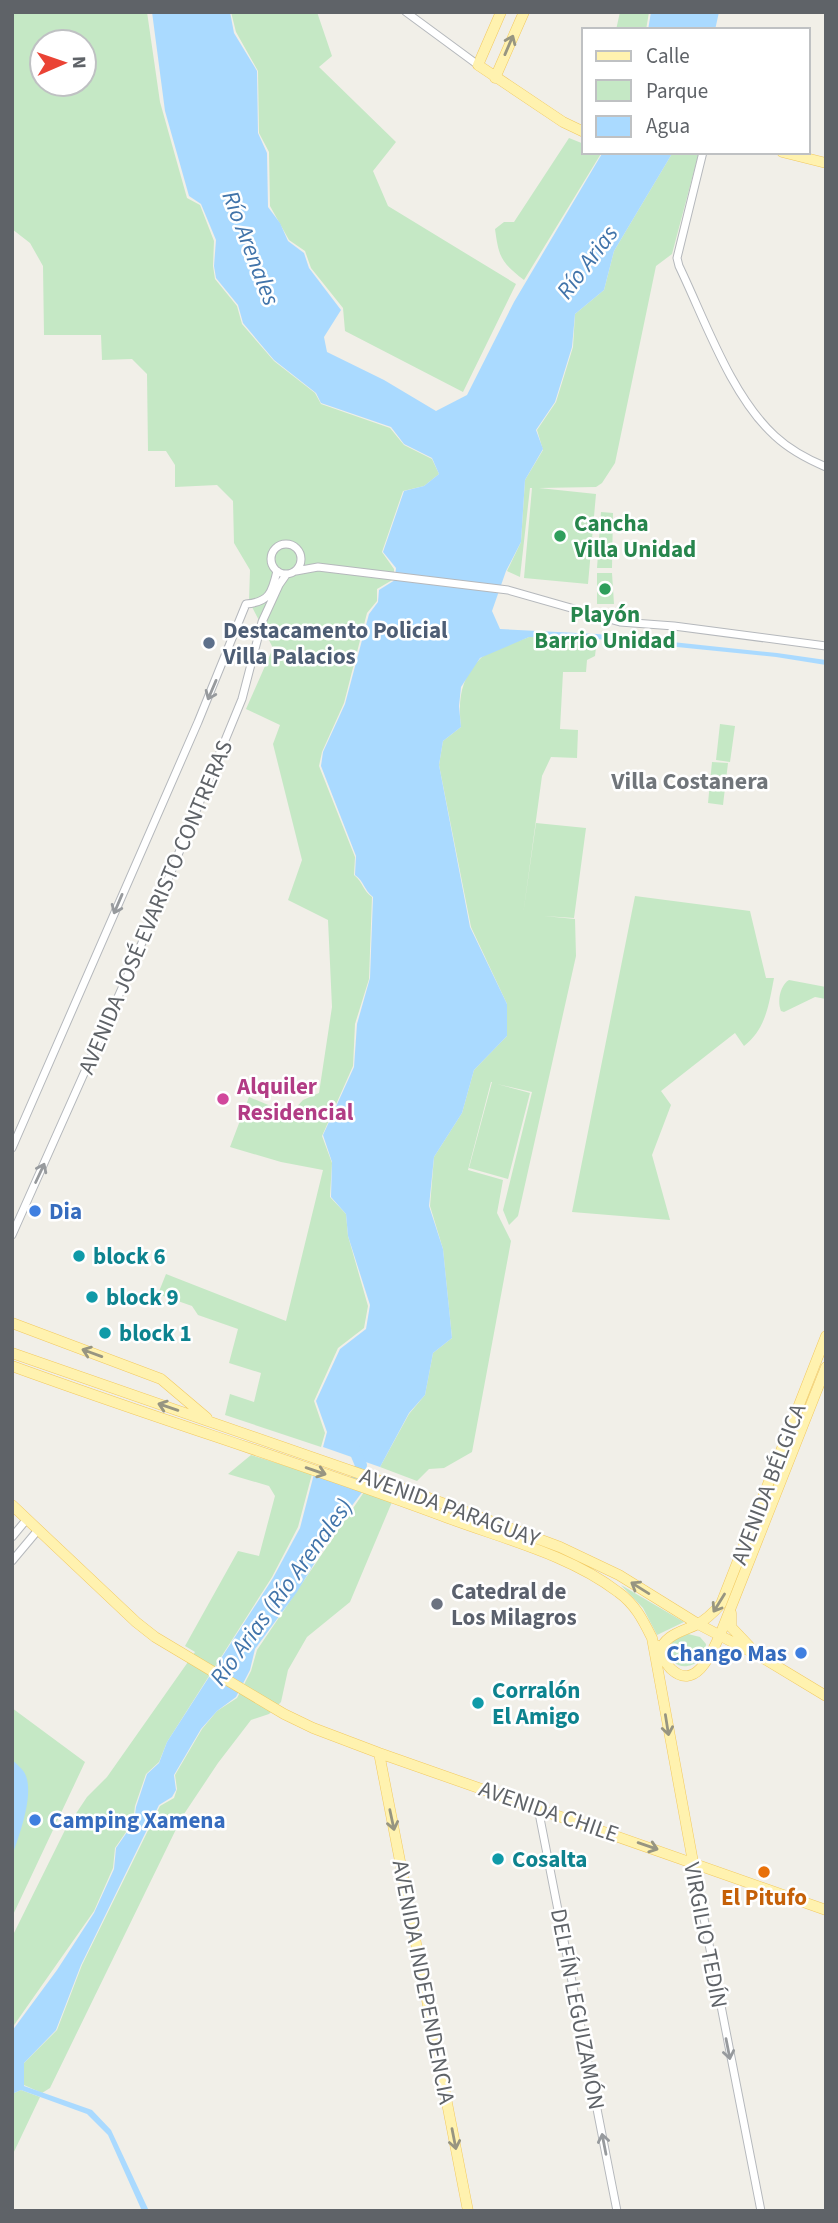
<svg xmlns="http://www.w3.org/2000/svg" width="838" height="2223" font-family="'Source Sans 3',sans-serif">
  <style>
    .green { fill: #c5e8c5; fill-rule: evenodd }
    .water { fill: #aadaff }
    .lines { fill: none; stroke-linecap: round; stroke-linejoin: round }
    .river { stroke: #aadaff; stroke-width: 12 }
    .minor-casing { stroke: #b5b8bc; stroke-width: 9 }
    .major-casing { stroke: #f2c960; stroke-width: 11 }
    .minor { stroke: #fff; stroke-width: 7 }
    .major { stroke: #fff2af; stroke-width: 10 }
    .oneway { stroke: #979581 }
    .oneway2 { stroke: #979a9d }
    .leisure-dot { fill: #2e9e5b; stroke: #fff; stroke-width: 2.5 }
    .service-dot { fill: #5c6f8a; stroke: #fff; stroke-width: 2.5 }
    .hotel-dot { fill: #d1479c; stroke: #fff; stroke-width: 2.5 }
    .shop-dot { fill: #3f7fe0; stroke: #fff; stroke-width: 2.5 }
    .culture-dot { fill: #0f9aa8; stroke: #fff; stroke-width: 2.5 }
    .worship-dot { fill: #6b7280; stroke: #fff; stroke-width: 2.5 }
    .food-dot { fill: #e8710a; stroke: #fff; stroke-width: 2.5 }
    .labels { text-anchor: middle; stroke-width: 5; stroke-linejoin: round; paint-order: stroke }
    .leisure-label { font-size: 23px; font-weight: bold; fill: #27864d; stroke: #fff; text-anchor: start }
    .service-label { font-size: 23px; font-weight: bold; fill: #4e5e75; stroke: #fff; text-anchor: start }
    .street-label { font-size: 23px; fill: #5f6368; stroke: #fff }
    .hotel-label { font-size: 23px; font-weight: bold; fill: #b23c85; stroke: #fff; text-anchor: start }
    .shop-label { font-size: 23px; font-weight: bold; fill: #366cbe; stroke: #fff; text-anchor: start }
    .culture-label { font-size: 23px; font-weight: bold; fill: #0d838f; stroke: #fff; text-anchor: start }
    .worship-label { font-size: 23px; font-weight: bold; fill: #5b616d; stroke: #fff; text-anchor: start }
    .food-label { font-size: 23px; font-weight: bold; fill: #c56008; stroke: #fff }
    .water-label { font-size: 24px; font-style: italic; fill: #4174aa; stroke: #fff }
    .neighbourhood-label { font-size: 24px; font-weight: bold; fill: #70757a; stroke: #fff }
  </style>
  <rect width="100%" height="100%" fill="#f1efe8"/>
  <path class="green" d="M12 12H147L160 102 187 198 200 205 214 241 213 266 215 279 237 306 242 324 274 361 315 393 321 404 390 428 404 445 432 459 439 474 424 486 403 491 382 552 394 569V579L377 589V601L367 613 344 703 322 752 319 766 355 857 354 875C363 882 363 891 372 897L369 979 355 1024 353 1066 322 1136 332 1163 330 1197 346 1214 348 1236 368 1306 364 1328 338 1348 314 1401 325 1433 321 1447 225 1415 230 1394 254 1402 261 1373 229 1363 238 1329 198 1315 192 1306 158 1294 166 1274 286 1321 323 1170 281 1162 230 1147 249 1097 290 1114 303 1100 319 1093 332 1007 328 920 288 900 302 860 273 744 280 725 246 709 273 648 249 601 250 570 234 543 233 501 217 485 175 487V465L166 451H148L147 374 132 359 102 360 101 335H44L43 266 30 243 12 229ZM42 42H84V84H42Z
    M231 12H317L332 56 319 67 396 142 373 171 388 206 516 284 463 392 345 331 343 308 311 268 305 251 289 240 270 206 269 152 259 133 258 71 236 32Z
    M620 12H649L646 30H616Z
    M569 138 584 144V152H602L524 280C501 262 499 258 495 229L504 222H514Z
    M673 152H699L672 254 656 266 615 463 602 483 596 487 539 488 596 494 588 584 524 578 532 488H530L520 577 507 571 521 542 525 480 543 450 537 430 556 402 573 347 575 314 604 290 614 251Z
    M601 512 613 513 612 568H597Z
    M597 573H612L614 604H597Z
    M529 637 597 639 595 656 587 660 586 672H563L560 729 578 730 577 758 551 757 542 776 523 915 536 823 586 828 574 918 544 916 575 919 576 956 518 1216 509 1225 503 1210 532 1092 497 1084 530 1093 508 1179 469 1168 492 1082H491L468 1170 503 1180 497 1213 511 1241 472 1452 444 1468 429 1469 417 1481 380 1467 409 1414 425 1395 433 1353 452 1338 443 1249 430 1206 434 1157 462 1113 474 1070 507 1036V1004L471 927 439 765 443 741 461 727C458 702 460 679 479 660 487 651 517 642 529 637Z
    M720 724 735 726 730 762 716 760Z
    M712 762 728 763 723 805 708 803Z
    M635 896 750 911 766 978H774C769 1004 766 1029 744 1046L735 1033 661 1091 671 1105 652 1155 670 1220 572 1212Z
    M789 980 826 987V999L815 997 784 1012 781 1011C777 1002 780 985 789 980Z
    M251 1455 312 1474 298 1527 272 1577 167 1742 159 1762 146 1774 135 1806 133 1822 115 1848 113 1868 94 1911 12 2028V1937L65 1830 87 1797 107 1777 195 1652 185 1646 238 1551 259 1556 275 1496 269 1486 228 1474Z
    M364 1492 392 1502 350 1602 307 1637 288 1670 281 1702 269 1714 251 1720 218 1763 182 1817 50 2088 42 2093 24 2085V2063L57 2030 82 1965 160 1806 174 1798 177 1789 175 1775 202 1729 217 1711 237 1698 251 1671 257 1650Z
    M621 1585 684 1622 657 1635 643 1608Z
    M688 1634 700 1637 706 1644C705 1669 671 1676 668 1649L674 1640Z
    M12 1708 85 1762 12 1917Z
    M21 2090 40 2097 12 2156V2094Z"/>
  <path class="water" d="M152 12H230L234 33 257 71 258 133 267 153 268 207 280 223 288 241 304 253 309 268 341 310 324 337 327 352 384 380 436 411 467 395 514 302 603 152H673L614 251 604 290 575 314 572 347 555 402 536 430 543 449 525 480 521 542 506 571 492 611 500 629 597 634 777 653 826 660V665L776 657 597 639 529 637 480 658 461 687 459 706 461 727 443 741 439 765 470 927 507 1004V1036L474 1070 462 1113 434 1157 429 1206 443 1249 452 1338 433 1353 425 1395 409 1413 380 1467 323 1447 327 1432 316 1401 340 1349 366 1329 370 1305 348 1236 346 1214 331 1197 332 1162 323 1135 354 1067 357 1024 370 978 373 897C364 890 364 881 355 875L356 856 321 766 323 752 345 704 369 614 378 602 379 590 395 580 396 568 383 552 404 491 424 486 439 474 432 458 404 444 391 427 321 403 316 393 274 360 243 323 238 305 216 278 214 266 216 240 201 204 189 196 165 111Z
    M651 12H719L715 30H648Z
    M314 1474 363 1491 339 1523 297 1592 255 1649 250 1670 236 1697 217 1711 201 1729 174 1775 176 1790 172 1797 159 1805 81 1965 56 2030 24 2063V2086L92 2110 111 2130 149 2211H142L108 2135 87 2114 21 2090 12 2094V2031L57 1970 94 1913 114 1869 116 1848 134 1822 136 1807 147 1774 159 1763 167 1742 273 1578 300 1528Z
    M12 1760C16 1763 21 1768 24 1772 36 1791 19 1836 12 1856Z"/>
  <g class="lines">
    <path class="river" d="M352 1495 361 1465 353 1446"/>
    <defs>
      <path id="minor" d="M406 12 478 65
        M703 152 677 258 679 266C705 320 731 396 775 436 790 450 807 459 826 467
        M271 559a15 15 0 1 1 30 0a15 15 0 1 1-30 0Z
        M296 571 318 567 508 590 620 622 674 626 826 646
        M12 1148 198 722 246 604C269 602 272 593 277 571
        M12 1235 139 950 242 699 262 622 279 585 286 575
        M12 1537 27 1519
        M12 1561 38 1530
        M538 1808 617 2211
        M693 1862 761 2211"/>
      <path id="major" d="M501 12 478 65 563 122 584 132
        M495 78 524 12
        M782 152 826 163
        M12 1323 161 1379 207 1418
        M12 1353 418 1494 560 1547 619 1575 698 1624 763 1658 826 1696
        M12 1366C157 1419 304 1464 448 1518 504 1539 570 1555 618 1592 635 1604 643 1620 652 1638L693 1862
        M12 1505 136 1622 155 1637 284 1714 313 1728 379 1753 826 1910
        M731 1613V1627L749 1646
        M656 1645C661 1653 665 1663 671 1669 696 1692 712 1652 720 1635L826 1367
        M658 1654C665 1635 678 1633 696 1625 706 1620 714 1612 721 1604L826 1336
        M379 1753 468 2211"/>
    </defs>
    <use href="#minor" class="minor-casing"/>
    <use href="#major" class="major-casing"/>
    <use href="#minor" class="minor"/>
    <use href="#major" class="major"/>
  </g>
  <defs><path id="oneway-shaft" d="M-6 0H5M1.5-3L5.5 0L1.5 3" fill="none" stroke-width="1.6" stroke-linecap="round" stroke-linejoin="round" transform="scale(1.75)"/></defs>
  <g class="oneway">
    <use href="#oneway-shaft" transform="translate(509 45) rotate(-67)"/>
    <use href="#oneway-shaft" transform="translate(92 1353) rotate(-160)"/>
    <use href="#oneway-shaft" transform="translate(168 1407) rotate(-161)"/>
    <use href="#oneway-shaft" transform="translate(316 1471) rotate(19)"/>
    <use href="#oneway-shaft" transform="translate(640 1588) rotate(-148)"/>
    <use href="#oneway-shaft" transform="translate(719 1603) rotate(122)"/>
    <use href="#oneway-shaft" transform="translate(667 1725) rotate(81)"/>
    <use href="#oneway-shaft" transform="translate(392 1820) rotate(78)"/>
    <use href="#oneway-shaft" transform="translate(648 1846) rotate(19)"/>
    <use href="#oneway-shaft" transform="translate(454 2139) rotate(79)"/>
  </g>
  <g class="oneway2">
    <use href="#oneway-shaft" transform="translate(212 690) rotate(113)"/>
    <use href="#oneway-shaft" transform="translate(118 904) rotate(113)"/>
    <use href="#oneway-shaft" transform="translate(40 1173) rotate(-65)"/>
    <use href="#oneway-shaft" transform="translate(728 2049) rotate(79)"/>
    <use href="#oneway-shaft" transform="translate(604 2144) rotate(-101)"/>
  </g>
  <g class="leisure-dot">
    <circle cx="560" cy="536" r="7"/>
    <circle cx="605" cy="589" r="7"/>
  </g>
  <circle class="service-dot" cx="209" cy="643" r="7"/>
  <circle class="hotel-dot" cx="223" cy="1099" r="7"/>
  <g class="shop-dot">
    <circle cx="35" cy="1211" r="7"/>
    <circle cx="801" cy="1653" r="7"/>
    <circle cx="35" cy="1820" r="7"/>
  </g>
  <g class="culture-dot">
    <circle cx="79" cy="1256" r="7"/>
    <circle cx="92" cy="1297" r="7"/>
    <circle cx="105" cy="1333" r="7"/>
    <circle cx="478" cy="1703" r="7"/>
    <circle cx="498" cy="1859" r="7"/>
  </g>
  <circle class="worship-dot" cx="437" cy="1604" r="7"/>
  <circle class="food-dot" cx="764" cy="1872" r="7"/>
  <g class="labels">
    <g class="leisure-label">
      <text x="574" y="531">Cancha<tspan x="574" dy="26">Villa Unidad</tspan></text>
      <text x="605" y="622" text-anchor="middle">Playón<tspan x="605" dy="26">Barrio Unidad</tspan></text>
    </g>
    <g class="service-label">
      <text x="223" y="638">Destacamento Policial<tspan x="223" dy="26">Villa Palacios</tspan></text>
    </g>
    <g class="street-label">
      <text transform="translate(155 907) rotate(-67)" y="8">AVENIDA JOSÉ EVARISTO CONTRERAS</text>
      <text transform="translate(768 1484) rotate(-69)" y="8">AVENIDA BÉLGICA</text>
      <text transform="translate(450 1507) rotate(20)" y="8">AVENIDA PARAGUAY</text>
      <text transform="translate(549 1811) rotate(19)" y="8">AVENIDA CHILE</text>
      <text transform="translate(706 1935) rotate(79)" y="8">VIRGILIO TEDÍN</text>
      <text transform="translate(424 1982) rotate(79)" y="8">AVENIDA INDEPENDENCIA</text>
      <text transform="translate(578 2009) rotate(79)" y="8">DELFÍN LEGUIZAMÓN</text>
    </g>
    <g class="hotel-label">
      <text x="237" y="1094">Alquiler<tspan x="237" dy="26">Residencial</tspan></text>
    </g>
    <g class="shop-label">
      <text x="49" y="1219">Dia</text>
      <text x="787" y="1661" text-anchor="end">Chango Mas</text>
      <text x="49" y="1828">Camping Xamena</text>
    </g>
    <g class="culture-label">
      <text x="93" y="1264">block 6</text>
      <text x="106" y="1305">block 9</text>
      <text x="119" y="1341">block 1</text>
      <text x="492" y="1698">Corralón<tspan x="492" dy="26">El Amigo</tspan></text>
      <text x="512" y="1867">Cosalta</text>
    </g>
    <g class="worship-label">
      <text x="451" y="1599">Catedral de<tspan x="451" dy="26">Los Milagros</tspan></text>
    </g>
    <g class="food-label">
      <text x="764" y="1905">El Pitufo</text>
    </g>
    <g class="water-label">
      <text transform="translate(251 248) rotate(69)" y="8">Río Arenales</text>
      <text transform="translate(587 262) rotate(-53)" y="8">Río Arias</text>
      <text transform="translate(281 1592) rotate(-54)" y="8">Río Arias (Río Arenales)</text>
    </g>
    <g class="neighbourhood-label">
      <text x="690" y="789">Villa Costanera</text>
    </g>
  </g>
  <rect width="838" height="2223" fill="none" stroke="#5f6368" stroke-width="28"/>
  <rect x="582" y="28" width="228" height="126" fill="#ffffff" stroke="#bfc1c3" stroke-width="2"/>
  <rect x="596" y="51" width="35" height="10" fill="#fff2af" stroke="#bfc1c3" stroke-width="2"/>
  <text x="646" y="63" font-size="21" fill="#5f6368">Calle</text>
  <rect x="596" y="80" width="35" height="21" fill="#c5e8c5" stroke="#bfc1c3" stroke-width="2"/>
  <text x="646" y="98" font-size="21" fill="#5f6368">Parque</text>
  <rect x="596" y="116" width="35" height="21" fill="#aadaff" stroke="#bfc1c3" stroke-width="2"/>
  <text x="646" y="133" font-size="21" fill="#5f6368">Agua</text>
  <g transform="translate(63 63) rotate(88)"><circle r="33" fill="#ffffff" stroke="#bfc1c3" stroke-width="2"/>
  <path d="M0-5L12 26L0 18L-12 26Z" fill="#ea4335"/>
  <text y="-10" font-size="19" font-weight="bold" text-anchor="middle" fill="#5f6368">N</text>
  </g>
</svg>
